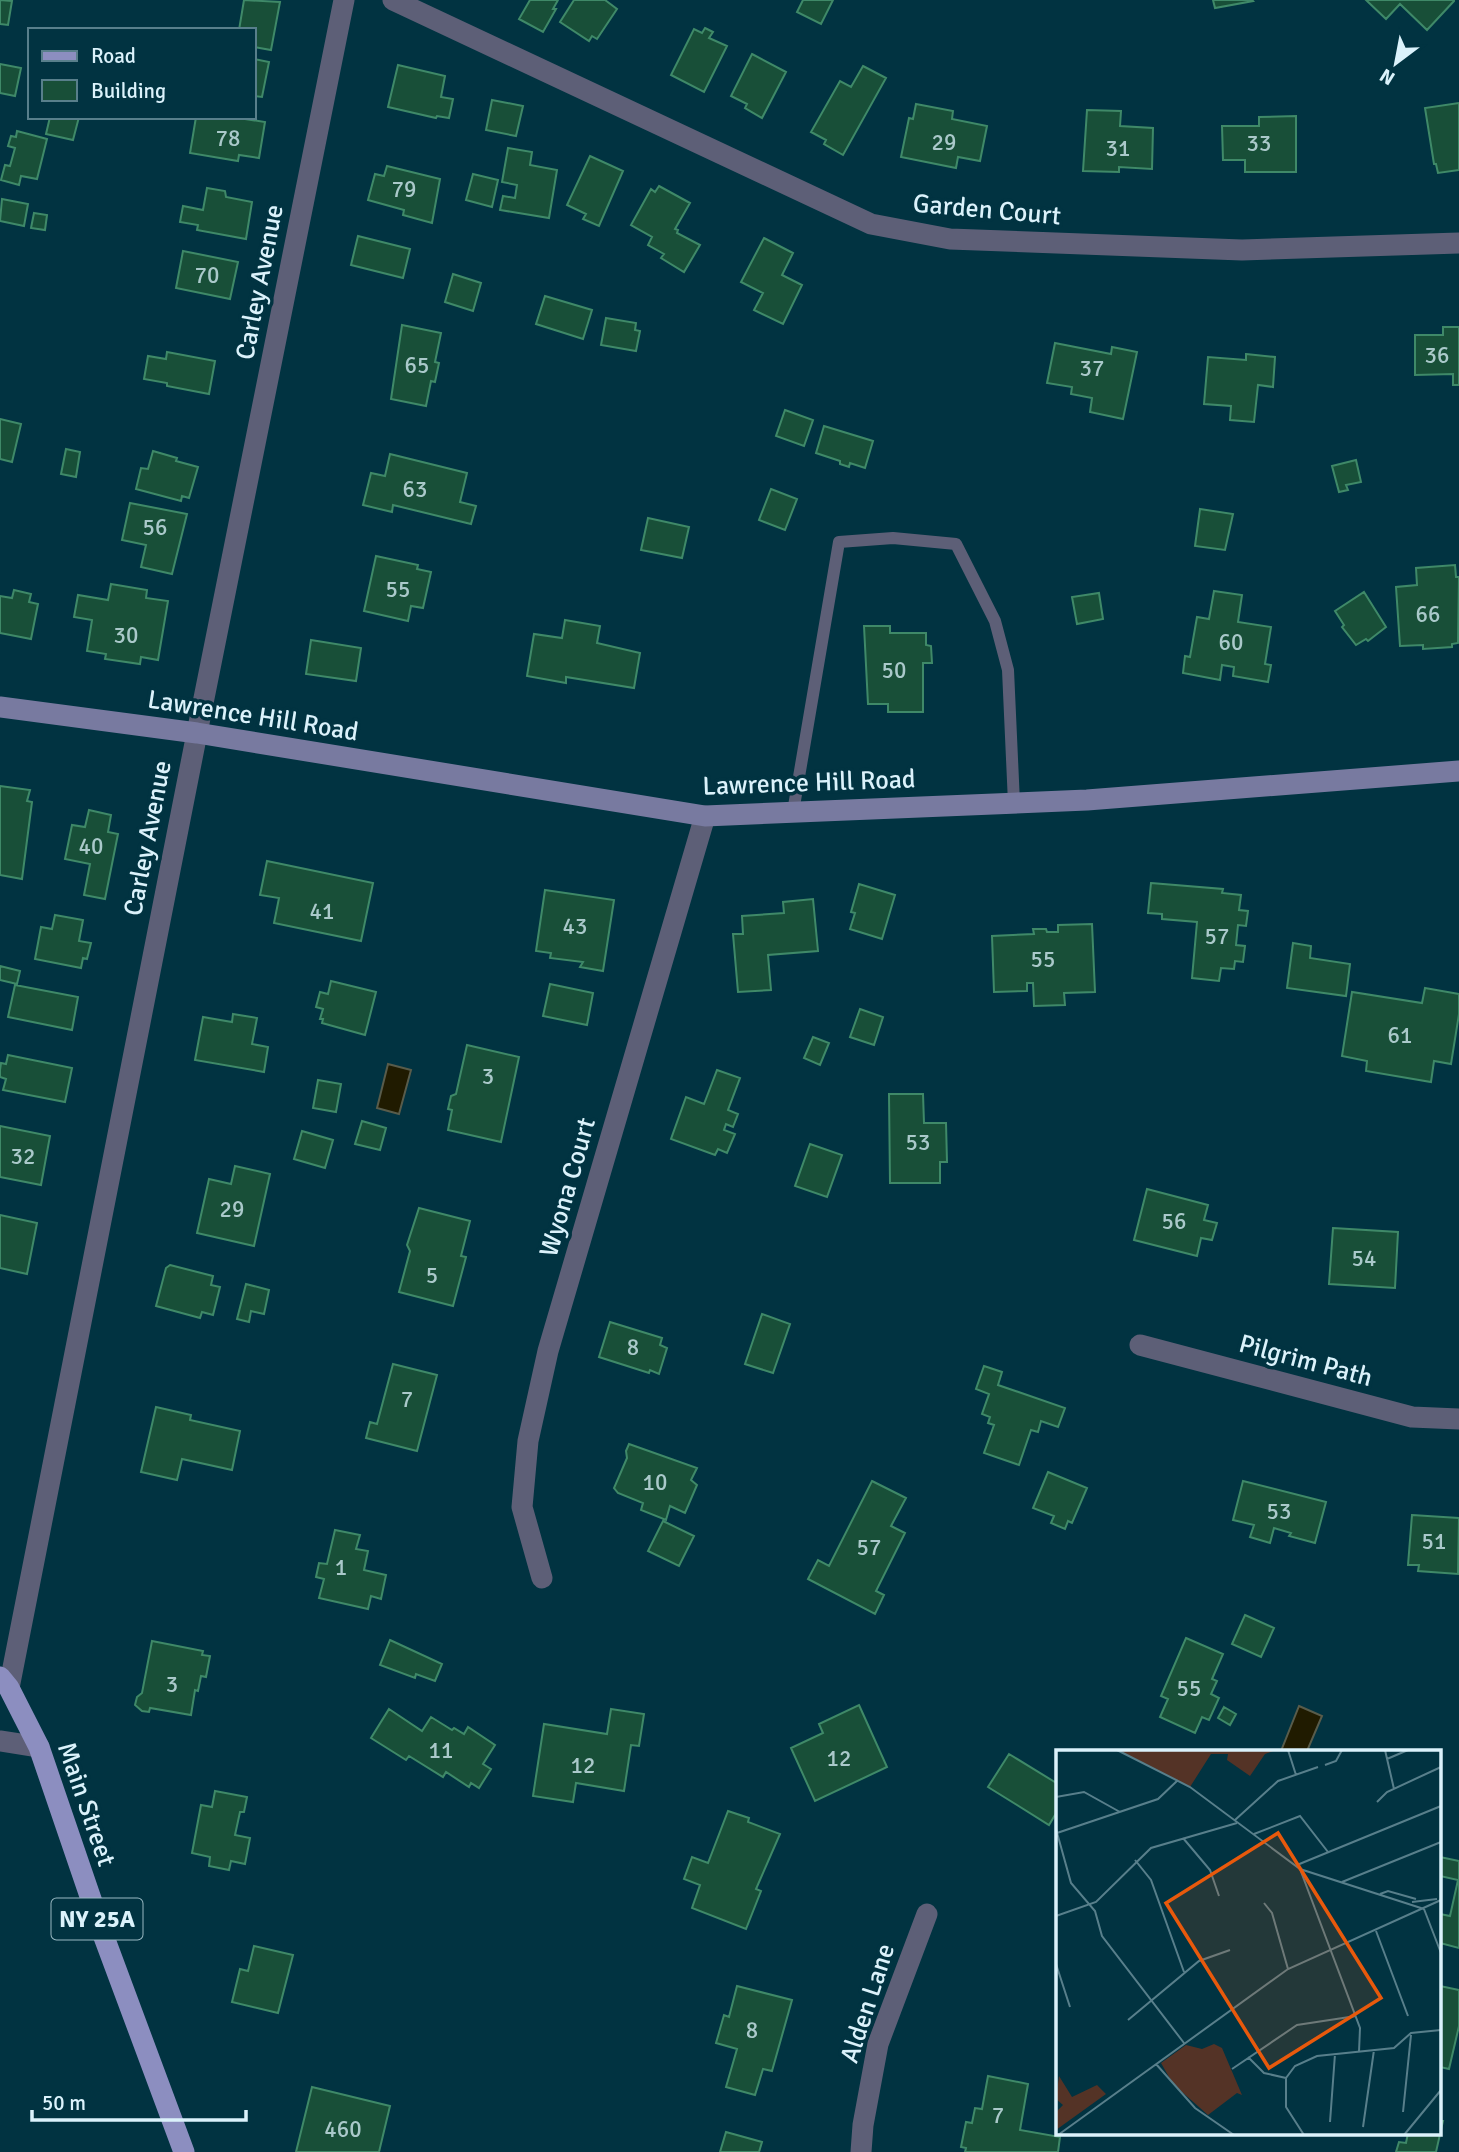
<svg xmlns="http://www.w3.org/2000/svg" width="1459" height="2152" font-family="Signika,sans-serif">
  <style>
    .water { fill: #201b00; stroke: #585c4b; stroke-width: 2 }
    .building { fill: #184f38; stroke: #3f8968; stroke-width: 2 }
    .lines { fill: none; stroke-linecap: round; stroke-linejoin: round }
    .lane { stroke: #5d5f77; stroke-width: 12 }
    .street { stroke: #5d5f77; stroke-width: 21 }
    .secondary { stroke: #787aa0; stroke-width: 21 }
    .primary { stroke: #8c8ec0; stroke-width: 21 }
    .labels { text-anchor: middle; stroke-width: 7; stroke-linejoin: round; paint-order: stroke }
    .number-label { font-size: 23px; fill: #aac9ca }
    .shield { fill: #013341; stroke: #9ab9c3; stroke-width: 2 }
    .shield-label { font-size: 24px; font-weight: bold; fill: #dbf2fb }
    .street-label { font-size: 26px; fill: #dbf2fb; stroke: #013341 }
    .inset-road { fill: none; stroke: #587f8b; stroke-width: 2 }
    .view { fill: #e8590c; fill-opacity: 0.15; stroke: #e8590c; stroke-width: 3.5 }
    .inset-edge { fill: none; stroke: #dbf2fb; stroke-width: 3.5 }
  </style>
  <rect width="100%" height="100%" fill="#013341"/>
  <path class="water" d="M388 1064 411 1070 399 1114 377 1108Z
    M1299 1706 1322 1716 1307 1751H1281Z"/>
  <path class="building" d="M0 0 12 1 8 25 0 24Z
    M244 0 280 2 271 50 254 47V30H239Z
    M530 0H558L553 9H556L543 32 519 19Z
    M574 0H605L617 9 597 39 592 36 589 41 560 22Z
    M803 0H833L821 24 797 12Z
    M1213 0H1252L1253 1 1215 8Z
    M1366 0H1454V1L1427 30 1400 4 1386 19Z
    M705 28 713 32 709 38 727 46 704 92 671 75 694 29 702 33Z
    M752 54 786 72 762 118 745 108 747 104 731 96Z
    M254 59 269 62 262 97 254 96Z
    M0 64 21 68 15 96 0 93Z
    M398 65 445 76 441 97 453 99 449 118 437 116 436 118 388 107Z
    M863 66 886 78 843 155 824 144 826 140 811 132 840 81 851 87Z
    M492 100 523 106 516 136 486 130Z
    M1459 103V170L1438 173 1436 164H1434L1425 108Z
    M916 104 953 111 952 119 987 126 980 161 958 157 956 168 901 157 909 118 913 119Z
    M1087 110 1121 111 1120 126 1153 128 1152 169 1119 167V172L1083 171Z
    M1296 116V172H1245V160H1223L1222 126H1259V117Z
    M50 117H79L73 140 46 134Z
    M196 117H232L265 122 259 158 239 155 238 161 190 153Z
    M17 131 47 139 37 179 21 176 19 185 1 180 5 165 10 166 15 148 8 146 11 136 16 137Z
    M508 148 532 152 530 165 557 170 549 218 500 210 503 196 515 198 517 185 502 182Z
    M590 156 623 171 599 226 583 219 586 214 567 205Z
    M387 166 440 179 432 223 403 215 404 210 368 200 375 174 384 176Z
    M473 174 498 180 492 207 466 200Z
    M659 186 690 203 675 229 678 230 677 233 700 245 684 272 661 258 664 254 648 245 652 237 631 225 651 189 655 192Z
    M207 188 225 191 226 197 252 202 246 239 197 230 198 225 180 222 183 206 203 210Z
    M2 199 28 204 24 226 0 221Z
    M34 213 47 215 45 230 31 228Z
    M358 236 410 249 403 278 351 265Z
    M764 238 793 253 782 275 802 285 783 324 754 310 763 293 741 282Z
    M183 251 238 262 230 299 176 288Z
    M453 274 481 283 473 311 445 302Z
    M545 296 592 310 583 339 536 324Z
    M606 318 636 323 635 330 640 331 636 351 601 345Z
    M402 325 441 333 435 362 439 363 435 382 431 381 426 406 391 399Z
    M1443 327H1459V385H1453V374L1415 375V335H1443Z
    M1055 343 1111 354 1112 347 1137 352 1123 419 1090 412 1092 398 1071 394 1072 387 1047 383Z
    M167 352 215 361 209 394 167 386V383L144 379 148 356 166 359Z
    M1246 354 1275 357 1273 387 1258 385 1254 422 1230 420 1231 406 1204 404 1208 357 1246 360Z
    M785 410 813 420 804 446 776 436Z
    M0 419 21 424 12 462 0 459Z
    M824 426 873 441 865 468 850 463 849 467 840 464V461L816 453Z
    M66 449 80 452 76 477 61 474Z
    M153 451 177 458 176 461 198 467 189 498 182 496 181 501 136 489 141 468 148 469Z
    M390 454 467 473 460 502 476 506 471 524 393 505 392 512 363 505 371 473 385 476Z
    M1356 460 1361 482 1346 485 1348 490 1339 492 1332 466Z
    M771 489 797 499 785 530 759 520Z
    M130 503 187 514 172 574 141 567 146 545 122 540Z
    M1200 509 1233 514 1225 550 1195 546Z
    M648 518 689 527 682 558 641 550Z
    M376 556 418 565 417 569 431 572 423 608 411 606 408 621 364 611Z
    M1455 565 1456 577H1459L1458 643 1452 644V647L1423 649V645L1400 646 1396 587 1417 585 1416 568Z
    M111 584 147 590 146 598 168 601 158 660 141 657 140 664 105 659 106 654 87 651 92 620 74 617 78 595 108 600Z
    M14 590 31 594 29 602 38 604 31 639 0 633V596L12 598Z
    M1214 591 1242 595 1238 622 1271 627 1265 664 1271 665 1268 682 1233 676 1234 667 1222 665 1220 680 1183 673 1185 656 1190 657 1197 617 1209 619Z
    M1364 592 1386 627 1368 641 1366 639 1356 645 1342 627 1344 625 1335 611Z
    M1099 593 1103 619 1077 624 1072 597Z
    M565 620 600 626 597 643 640 653 634 688 566 677V683L527 676 534 634 562 638Z
    M864 626H890V633H926V645L931 646 932 663H923V712H888V704H868Z
    M311 640 361 648 356 681 306 674Z
    M0 786 30 790 27 801 32 802 22 879 0 875Z
    M89 810 111 815 108 832 118 834 105 899 84 895 90 864 65 859 72 825 85 827Z
    M267 861 373 883 361 941 274 923 279 898 260 895Z
    M1151 883 1223 889 1222 893 1241 895 1239 910 1248 911 1246 926 1238 925 1236 945 1245 946 1243 962 1235 961 1234 969 1221 968 1219 981 1192 978 1197 922 1162 919V914L1148 913Z
    M859 884 895 895 882 939 850 929 855 913 851 912Z
    M545 890 614 900 603 971 580 967 583 962 550 958 551 953 536 951Z
    M813 899 818 951 768 955 771 990 738 992 733 934H743L742 916 784 913 783 902Z
    M55 915 83 920 79 941 91 943 87 959 83 958 81 968 35 959 41 927 52 929Z
    M1092 924 1095 992 1064 993 1065 1005 1034 1006 1033 983H1027V991L994 992 992 936 1034 934 1033 929H1046L1047 932H1058V925Z
    M1293 943 1311 946 1310 958 1350 964 1346 996 1287 988Z
    M0 966 20 971 17 984 0 980Z
    M331 981 376 992 365 1035 322 1023 323 1019H320L323 1009 316 1007 320 992 328 994Z
    M550 984 593 993 587 1025 543 1016Z
    M15 985 78 997 72 1030 8 1017Z
    M1425 988 1459 994V1014L1451 1064 1434 1061 1431 1082 1366 1071 1367 1061 1342 1056 1352 992 1422 1003Z
    M860 1009 883 1017 874 1045 850 1037Z
    M233 1014 257 1018 252 1044 268 1047 264 1072 195 1060 203 1017 232 1022Z
    M813 1037 829 1043 820 1065 804 1058Z
    M467 1045 519 1057 501 1142 448 1130 452 1110 448 1109 451 1096 456 1094Z
    M8 1055 72 1068 65 1102 3 1090 6 1079 0 1077V1070L1 1063 6 1064Z
    M717 1070 740 1078 728 1110 738 1114 733 1127 726 1124 724 1130 735 1134 727 1153 718 1149 715 1155 671 1139 686 1097 704 1104Z
    M318 1080 341 1084 336 1112 313 1108Z
    M889 1094H923L924 1123H946L947 1162H940V1183H890Z
    M362 1121 386 1128 380 1150 355 1144Z
    M0 1126 50 1136 41 1185 0 1177Z
    M302 1131 333 1140 325 1168 294 1159Z
    M810 1144 842 1155 827 1197 795 1186Z
    M235 1166 270 1174 254 1246 197 1233 209 1179 231 1184Z
    M1147 1189 1208 1205 1204 1220 1217 1223 1212 1240 1201 1238 1197 1256 1134 1240Z
    M419 1208 470 1221 461 1256 466 1257 453 1306 399 1292 410 1251 407 1245Z
    M0 1215 37 1223 27 1274 0 1268Z
    M1333 1228 1398 1232 1395 1288 1329 1284Z
    M170 1265 213 1276 211 1285 220 1287 213 1315 202 1312 200 1318 156 1306 166 1268Z
    M246 1284 269 1290 264 1314 251 1311 249 1322 237 1319Z
    M762 1314 790 1324 773 1373 745 1364Z
    M610 1322 662 1338 660 1345 667 1348 659 1374 650 1370 649 1373 599 1357Z
    M393 1364 437 1375 417 1451 366 1438 370 1422 377 1424Z
    M984 1366 1002 1372 998 1385 1065 1408 1058 1427 1041 1421 1038 1432 1031 1430 1019 1465 984 1453 994 1425 988 1423 990 1417 982 1414 989 1394 976 1389Z
    M156 1407 191 1415 190 1420 240 1431 232 1470 182 1459 177 1480 141 1472Z
    M629 1444 697 1468 691 1480 697 1485 685 1513 670 1506 666 1520 641 1510 643 1503 618 1493 614 1488 627 1458 626 1451Z
    M1048 1472 1087 1488 1072 1523 1068 1521 1065 1529 1051 1523 1054 1516 1033 1508Z
    M872 1481 906 1498 891 1526 905 1533 876 1591 884 1595 875 1614 808 1579 818 1560 829 1566Z
    M1243 1481 1326 1502 1315 1543 1289 1536 1291 1533 1274 1528 1270 1543 1250 1537 1254 1525 1233 1520Z
    M1412 1515 1459 1518 1458 1574 1418 1571 1419 1565H1408Z
    M663 1521 694 1536 679 1566 648 1551Z
    M335 1530 360 1535 356 1549 368 1551 364 1570 386 1575 381 1599 371 1596 368 1609 319 1598 324 1579 316 1577 319 1563 327 1564Z
    M1245 1615 1274 1628 1261 1657 1232 1644Z
    M1186 1638 1223 1654 1212 1679 1217 1681 1211 1694 1219 1698 1209 1720 1202 1717 1195 1733 1160 1717 1168 1699 1161 1696Z
    M390 1640 442 1664 435 1681 416 1674 415 1678 380 1665Z
    M152 1641 203 1651 202 1655 210 1656 206 1677 201 1676 198 1691 195 1690 191 1715 150 1708 149 1712 142 1711 135 1705 137 1697 142 1693Z
    M859 1705 887 1767 815 1801 791 1748 823 1733 819 1724Z
    M1224 1707 1236 1714 1230 1725 1218 1718Z
    M389 1709 422 1731 431 1717 452 1730 454 1728 464 1734 468 1727 495 1745 483 1764 491 1769 479 1788 471 1783 469 1787 446 1772 443 1777 409 1756 406 1760 371 1738Z
    M611 1709 644 1714 639 1746 631 1745 624 1791 576 1783 573 1802 533 1796 544 1724 607 1734Z
    M1009 1754 1058 1784V1810L1049 1825 988 1787Z
    M215 1791 247 1797 244 1812H240L235 1835 250 1838 245 1864 231 1861 229 1870 209 1866 210 1857 192 1853 201 1805 212 1807Z
    M728 1811 749 1818 748 1822 780 1834 756 1889 761 1891 746 1929 692 1908 700 1885 684 1879 692 1857 708 1863Z
    M1440 1857 1459 1861V1948L1440 1943V1914L1450 1916 1458 1880 1440 1876Z
    M254 1946 293 1955 278 2013 232 2002 240 1969 248 1971Z
    M737 1986 792 2000 772 2071 763 2069 755 2095 726 2087 737 2049 716 2043 724 2015 729 2017Z
    M1440 1986 1459 1990V2026L1449 2069 1440 2067Z
    M988 2076 1028 2084 1020 2130 1060 2137 1058 2152H965L966 2148 961 2147 966 2122 972 2123 975 2108 982 2109Z
    M312 2087 390 2106 379 2152H296Z
    M1440 2121H1443L1436 2152H1396L1399 2142 1406 2143 1408 2133H1440Z
    M726 2132 762 2142 759 2152H720Z"/>
  <g class="lines">
    <path class="lane" d="M793 812 839 542 893 538 956 544 995 621 1008 670 1014 803"/>
    <path class="street" d="M393 0 871 224 950 239 1242 250 1459 243
      M1140 1345 1412 1417 1459 1419
      M542 1578 522 1507 528 1441 548 1351 705 816
      M9 1688 197 733 344 0
      M0 1741 39 1747
      M861 2152 863 2125 878 2044 927 1914"/>
    <path class="secondary" d="M0 707 197 733 705 816 1087 800 1459 771"/>
    <path class="primary" d="M0 1677 9 1688 39 1747 104 1937 184 2152"/>
  </g>
  <g class="labels">
    <g class="number-label">
      <text x="228" y="146">78</text>
      <text x="944" y="150">29</text>
      <text x="1259" y="151">33</text>
      <text x="1118" y="156">31</text>
      <text x="404" y="197">79</text>
      <text x="207" y="283">70</text>
      <text x="1437" y="363">36</text>
      <text x="417" y="373">65</text>
      <text x="1092" y="376">37</text>
      <text x="415" y="497">63</text>
      <text x="155" y="535">56</text>
      <text x="398" y="597">55</text>
      <text x="1428" y="622">66</text>
      <text x="126" y="643">30</text>
      <text x="1231" y="650">60</text>
      <text x="894" y="678">50</text>
      <text x="91" y="854">40</text>
      <text x="322" y="919">41</text>
      <text x="575" y="934">43</text>
      <text x="1217" y="944">57</text>
      <text x="1043" y="967">55</text>
      <text x="1400" y="1043">61</text>
      <text x="488" y="1084">3</text>
      <text x="918" y="1150">53</text>
      <text x="23" y="1164">32</text>
      <text x="232" y="1217">29</text>
      <text x="1174" y="1229">56</text>
      <text x="1364" y="1266">54</text>
      <text x="432" y="1283">5</text>
      <text x="633" y="1355">8</text>
      <text x="407" y="1407">7</text>
      <text x="655" y="1490">10</text>
      <text x="1279" y="1519">53</text>
      <text x="1434" y="1549">51</text>
      <text x="869" y="1555">57</text>
      <text x="341" y="1575">1</text>
      <text x="172" y="1692">3</text>
      <text x="1189" y="1696">55</text>
      <text x="441" y="1758">11</text>
      <text x="839" y="1766">12</text>
      <text x="583" y="1773">12</text>
      <text x="752" y="2038">8</text>
      <text x="998" y="2123">7</text>
      <text x="343" y="2137">460</text>
    </g>
    <rect class="shield" x="51.5" y="1898.5" width="91" height="41" rx="5"/>
    <g class="shield-label">
      <text x="97" y="1927">NY 25A</text>
    </g>
    <g class="street-label">
      <text transform="translate(987 209) rotate(5)" y="9">Garden Court</text>
      <text transform="translate(259 282) rotate(-79)" y="9">Carley Avenue</text>
      <text transform="translate(253 715) rotate(9)" y="9">Lawrence Hill Road</text>
      <text transform="translate(809 782) rotate(-2)" y="9">Lawrence Hill Road</text>
      <text transform="translate(147 838) rotate(-79)" y="9">Carley Avenue</text>
      <text transform="translate(567 1187) rotate(-74)" y="9">Wyona Court</text>
      <text transform="translate(1306 1360) rotate(15)" y="9">Pilgrim Path</text>
      <text transform="translate(87 1804) rotate(71)" y="9">Main Street</text>
      <text transform="translate(867 2003) rotate(-72)" y="9">Alden Lane</text>
    </g>
  </g>
  <g transform="translate(1056 1750)">
    <rect width="385" height="385" fill="#013341"/>
    <path d="M61 0H220L209 4 194 26 171 10 172 4H155L134 37ZM158 294 166 298 186 345 181 343 152 365 117 334 105 313 130 295 146 299ZM3 326 16 347 41 335 50 344 0 380V362L7 355 0 349Z" fill="#543326"/>
    <path class="inset-road" d="M61 0 134 37 244 119 368 159M232 0 240 25M329 0 338 39M331 9 352 0M269 15 280 11 286 0M0 47 28 42 64 62M321 52 331 42 385 17M179 70 222 31 262 17M0 79 15 133 39 161 46 186 128 293M1 83 102 49 122 30M198 84 244 66 272 102M127 88 154 120 163 146M79 110 95 130 128 222M241 115 385 56M244 119 304 278 303 302M286 132 385 92M324 144 332 141 360 149M356 152 381 149M208 153 216 163 232 219M368 159 385 203M0 166 40 152 95 98 181 73M320 181 352 266M0 214 14 257M72 270 143 211 174 200M192 307 208 323 230 328M100 314 139 358 178 385M176 319 241 275 300 266M347 362 355 285M274 372 279 304M307 377 318 300M2 385 232 219 385 150M248 385 230 357V328L239 316 261 306 338 298 355 283 385 280M348 385 385 340"/>
    <path class="view" d="M222 83 325 248 213 318 110 153Z"/>
    <rect width="385" height="385" class="inset-edge"/>
  </g>
  <rect x="28" y="28" width="228" height="91" fill="#013341" stroke="#587f8b" stroke-width="2"/>
  <rect x="42" y="51" width="35" height="10" fill="#8c8ec0" stroke="#587f8b" stroke-width="2"/>
  <text x="91" y="63" font-size="21" fill="#dbf2fb">Road</text>
  <rect x="42" y="80" width="35" height="21" fill="#184f38" stroke="#587f8b" stroke-width="2"/>
  <text x="91" y="98" font-size="21" fill="#dbf2fb">Building</text>
  <g transform="translate(1396 63) rotate(212)" stroke="#013341" stroke-width="5" paint-order="stroke">
  <path d="M0-5L12 26L0 18L-12 26Z" fill="#dbf2fb"/>
  <text y="-10" font-size="19" font-weight="bold" text-anchor="middle" fill="#dbf2fb">N</text>
  </g>
  <path d="M32 2110v10h214v-10" fill="none" stroke="#dbf2fb" stroke-width="3.5"/>
  <text x="42" y="2110" font-size="21" fill="#dbf2fb" stroke="#013341" stroke-width="5" paint-order="stroke">50 m</text>
</svg>
